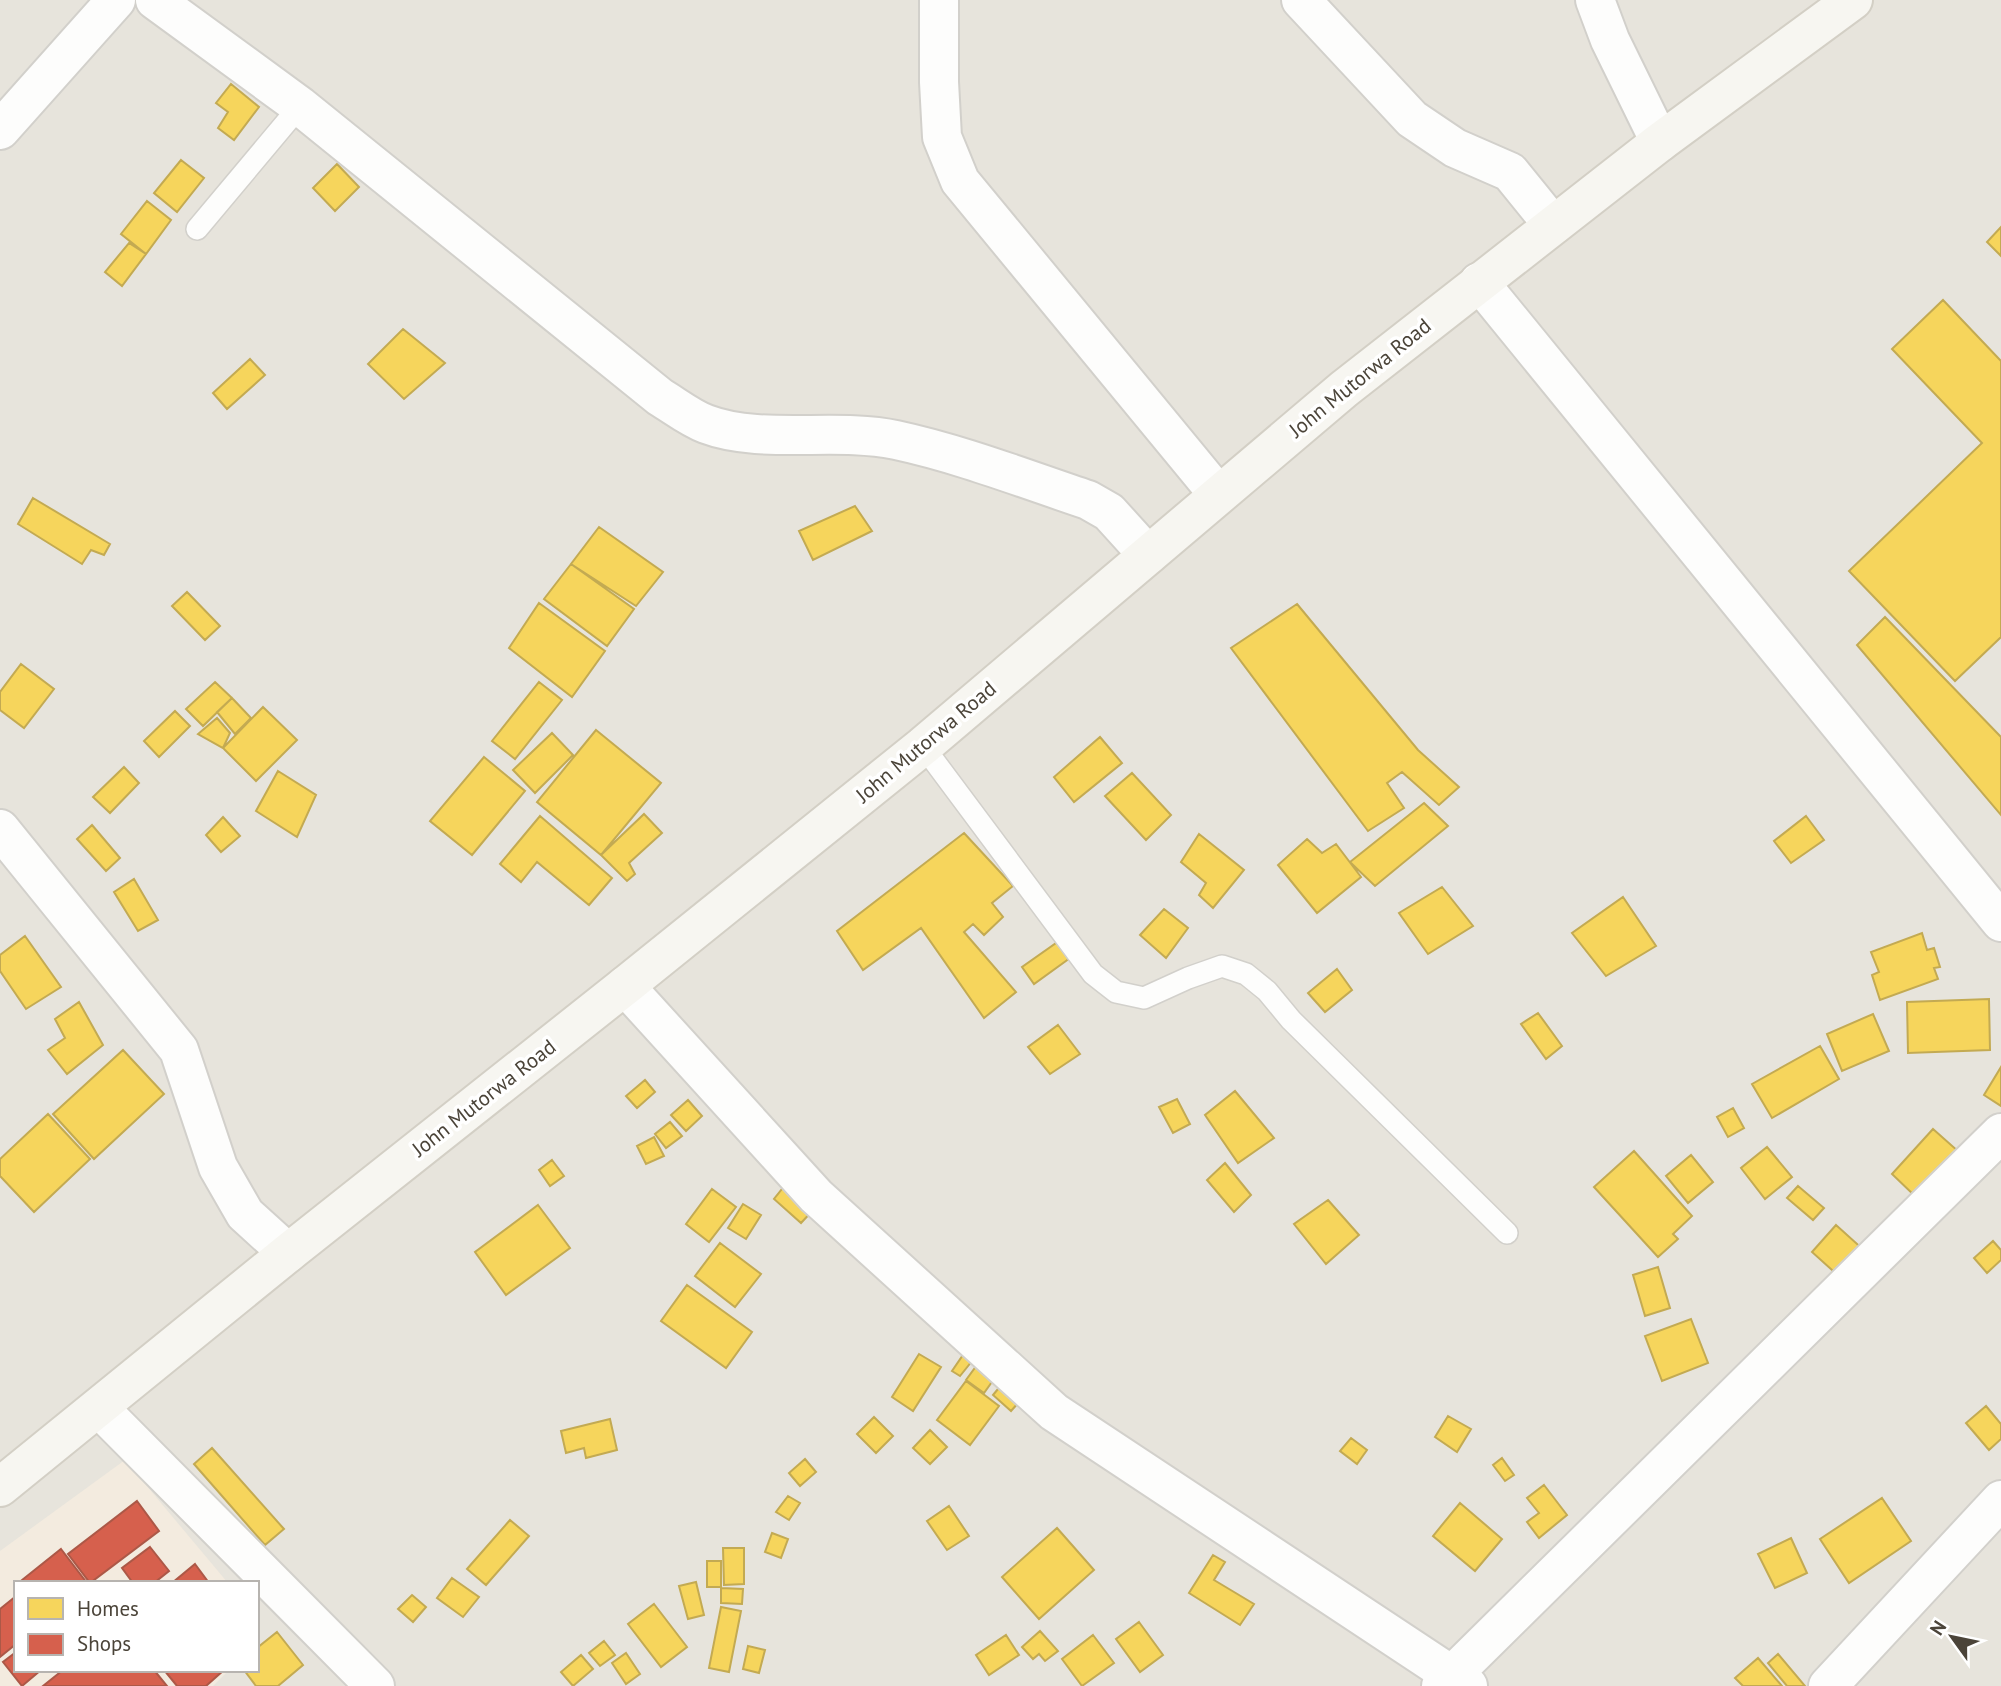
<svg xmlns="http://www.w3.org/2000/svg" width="2001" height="1686" font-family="'PT Sans',sans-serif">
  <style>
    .residential { fill: #e7e4dc; fill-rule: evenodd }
    .commercial { fill: #f3ebdf }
    .homes { fill: #f6d55c; stroke: #c3aa52; stroke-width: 2 }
    .shops { fill: #d6604d; stroke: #ac5847; stroke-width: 2 }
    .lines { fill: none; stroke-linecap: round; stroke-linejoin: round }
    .lane-casing { stroke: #d2d0cb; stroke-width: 24 }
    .street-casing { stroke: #d2d0cb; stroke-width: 42 }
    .secondary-casing { stroke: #d3cfc5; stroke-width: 42 }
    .lane { stroke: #fdfdfc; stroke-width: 21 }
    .street { stroke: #fdfdfc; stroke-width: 38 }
    .secondary { stroke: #f7f6f1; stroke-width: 38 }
    .labels { text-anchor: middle; stroke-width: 7; stroke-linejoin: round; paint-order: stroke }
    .street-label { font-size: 21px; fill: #4b4439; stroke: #fff }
  </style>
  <rect width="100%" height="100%" fill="#f4f2ee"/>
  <path class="residential" d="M0 0H2001V1686H0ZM16 1583H257V1670H16Z"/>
  <path class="commercial" d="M125 1460 228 1583H16V1670H229L213 1686H0V1551Z"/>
  <path class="homes" d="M231 84 259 107 234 140 218 128 228 112 216 103Z
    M181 160 204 178 177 212 154 193Z
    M337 164 359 187 335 211 313 188Z
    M147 201 171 220 146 254 121 234Z
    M2001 227V256L1987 242Z
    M129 243 146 254 122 286 105 272Z
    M1943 300 2001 361V637L1955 681 1849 571 1982 443 1892 349Z
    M403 329 445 363 404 399 368 364Z
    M250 359 265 375 227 409 213 393Z
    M33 498 110 544 104 555 91 550 82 564 18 524Z
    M855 506 872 531 813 560 799 531Z
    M599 527 663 572 636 606 571 564Z
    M571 564 634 609 607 646 544 599Z
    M187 592 220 626 205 640 172 606Z
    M539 603 605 651 572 697 509 648Z
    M1297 604 1418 750 1459 787 1439 805 1402 772 1387 783 1404 808 1368 831 1231 648Z
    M1885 617 2001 737V815L1857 645Z
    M21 664 54 689 24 728 0 710V692Z
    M215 682 232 698 203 726 186 709Z
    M539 682 562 700 515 759 492 741Z
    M232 698 251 718 235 734 217 712Z
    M263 707 297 740 256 781 223 748Z
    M175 711 190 726 159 757 144 741Z
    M217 718 230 733 223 748 198 734Z
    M596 730 661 783 601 855 537 802Z
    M552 733 573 755 535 793 513 770Z
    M1100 737 1122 763 1074 802 1054 777Z
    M484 757 525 791 472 855 430 821Z
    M124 767 139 783 110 813 93 797Z
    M278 771 316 795 297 837 256 811Z
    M1132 773 1171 815 1146 840 1105 796Z
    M1424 803 1448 826 1375 886 1350 862Z
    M644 814 662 833 629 863 635 874 627 881 601 855Z
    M540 816 612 878 589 905 537 862 521 882 500 864Z
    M1806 816 1824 840 1791 863 1774 841Z
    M223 817 240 836 221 852 206 835Z
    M92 825 120 858 106 871 77 839Z
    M964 833 1013 886 992 903 1003 917 984 935 973 924 964 932 1016 992 984 1018 921 928 863 970 837 931Z
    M1199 834 1244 870 1213 908 1199 895 1206 883 1181 862Z
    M1307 839 1322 853 1336 844 1361 877 1317 913 1278 865Z
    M134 879 158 920 138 931 114 892Z
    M1442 887 1473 926 1428 954 1399 913Z
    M1623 897 1656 946 1606 976 1572 933Z
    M1164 909 1188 928 1166 958 1140 935Z
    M1922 933 1927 950 1934 948 1940 967 1934 968 1938 979 1880 1000 1872 975 1879 972 1871 952Z
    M25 936 61 987 26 1009 0 971V955Z
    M1059 941 1070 958 1034 984 1022 967Z
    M1337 969 1352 990 1325 1012 1308 993Z
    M1989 999 1990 1050 1908 1053 1907 1002Z
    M79 1002 103 1045 67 1074 48 1050 65 1038 55 1019Z
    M1538 1013 1562 1046 1546 1059 1521 1024Z
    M1873 1014 1889 1051 1842 1071 1827 1034Z
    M1058 1025 1080 1054 1050 1074 1028 1047Z
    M1820 1046 1839 1079 1772 1118 1752 1084Z
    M123 1050 164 1094 94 1159 53 1114Z
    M2001 1067V1106L1984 1095Z
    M645 1080 655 1092 637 1108 626 1096Z
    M1235 1091 1274 1138 1238 1163 1205 1115Z
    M1177 1099 1190 1124 1173 1133 1159 1107Z
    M688 1100 702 1116 686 1131 671 1115Z
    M1733 1108 1744 1128 1728 1137 1717 1117Z
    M48 1114 90 1159 34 1212 0 1176V1159Z
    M670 1122 682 1136 666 1148 655 1134Z
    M1933 1129 1959 1152 1917 1198 1892 1174Z
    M654 1137 664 1156 646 1164 637 1146Z
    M1767 1147 1792 1177 1765 1199 1741 1168Z
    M1634 1151 1692 1216 1673 1234 1678 1239 1658 1257 1594 1187Z
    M1691 1155 1713 1182 1688 1203 1666 1176Z
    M552 1160 564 1176 550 1186 539 1170Z
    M1225 1163 1251 1195 1234 1212 1207 1180Z
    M786 1184 814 1209 801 1223 774 1199Z
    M1798 1186 1824 1208 1813 1220 1787 1198Z
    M712 1189 736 1207 709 1242 686 1224Z
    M1328 1200 1359 1235 1326 1264 1294 1224Z
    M743 1204 761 1215 746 1239 728 1228Z
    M538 1205 570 1248 506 1295 475 1252Z
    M1836 1225 1866 1252 1842 1279 1812 1252Z
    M1993 1241 2001 1250V1260L1987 1273 1974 1258Z
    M720 1243 761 1274 735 1307 695 1276Z
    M1658 1267 1670 1308 1645 1316 1633 1275Z
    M687 1285 752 1332 726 1368 661 1321Z
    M1691 1319 1708 1363 1662 1381 1645 1336Z
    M919 1354 941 1367 913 1411 892 1397Z
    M963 1355 972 1361 960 1376 952 1371Z
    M977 1365 994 1379 984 1393 966 1380Z
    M1008 1377 1027 1393 1011 1411 993 1395Z
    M966 1381 999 1406 970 1445 937 1420Z
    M1986 1406 2001 1424V1439L1989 1450 1966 1423Z
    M1448 1416 1471 1429 1457 1452 1435 1437Z
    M874 1417 893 1436 876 1453 857 1434Z
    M610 1419 617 1450 586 1458 584 1448 566 1453 561 1431Z
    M930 1430 947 1447 930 1464 913 1448Z
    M1351 1438 1367 1450 1357 1464 1340 1451Z
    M212 1448 284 1529 265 1545 194 1464Z
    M1502 1458 1514 1475 1505 1481 1493 1465Z
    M805 1459 816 1472 800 1486 789 1473Z
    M1544 1485 1567 1515 1539 1538 1527 1522 1539 1513 1527 1498Z
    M788 1496 800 1503 789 1520 776 1512Z
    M1882 1498 1911 1541 1849 1583 1820 1539Z
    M1460 1503 1502 1539 1475 1571 1433 1536Z
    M949 1506 969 1536 947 1550 927 1521Z
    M510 1520 529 1536 486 1585 467 1569Z
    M1057 1528 1094 1570 1039 1619 1002 1577Z
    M772 1533 788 1539 781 1558 765 1552Z
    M1791 1538 1807 1573 1775 1588 1758 1554Z
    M723 1548H744V1584L724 1585Z
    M1213 1555 1225 1562 1214 1580 1254 1604 1240 1625 1189 1593Z
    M707 1561H721V1587H707Z
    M452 1578 479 1597 463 1617 437 1598Z
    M696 1582 704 1615 688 1619 679 1586Z
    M721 1588 743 1589 742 1604 721 1603Z
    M412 1595 426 1607 413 1622 398 1609Z
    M654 1604 687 1647 661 1667 628 1624Z
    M721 1607 741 1611 729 1672 709 1668Z
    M1139 1622 1163 1655 1140 1672 1116 1639Z
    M1040 1631 1058 1651 1045 1661 1039 1654 1033 1659 1022 1647Z
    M277 1632 303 1665 278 1686H256L244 1670H257V1648Z
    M1006 1635 1019 1655 989 1675 976 1655Z
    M1093 1635 1114 1663 1082 1686 1062 1659Z
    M604 1641 615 1655 600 1666 589 1653Z
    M748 1646 765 1650 759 1673 743 1669Z
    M626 1653 640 1674 626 1684 612 1663Z
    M1778 1654 1805 1686H1787L1768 1663Z
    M581 1655 593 1669 573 1686 561 1672Z
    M1758 1658 1782 1686H1743L1735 1678Z"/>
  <path class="shops" d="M137 1501 159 1531 90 1583 68 1554Z
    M150 1547 169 1571 154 1583H133L122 1568Z
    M61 1549 87 1583H25L22 1580Z
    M195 1564 209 1583H172Z
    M16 1596V1644L0 1657V1609Z
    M16 1652V1670H41L22 1686 3 1662Z
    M63 1670H154L167 1686H43Z
    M164 1670H224L206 1686H177Z"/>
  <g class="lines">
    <defs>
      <path id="lane" d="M197 229 300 106
        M923 746 1093 974 1116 992 1144 998 1188 978 1222 966 1246 974 1267 991 1291 1020 1507 1233"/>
      <path id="street" d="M155 0 300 106 660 397C675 406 690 418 706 424 761 445 836 427 896 440 961 454 1025 479 1088 500L1109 512 1148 555
        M939 0V82L942 137 960 181 1218 494
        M1301 0 1412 119 1455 148 1510 172 1553 225
        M1595 0 1610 40 1660 142
        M0 130 116 0
        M1479 282 2001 922
        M0 829 179 1050 218 1167 245 1214 288 1253
        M625 986 816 1196 1054 1412 1468 1686
        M99 1408 375 1686
        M1441 1686 2001 1133
        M1828 1686 2001 1500"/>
      <path id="secondary" d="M0 1487 288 1253 625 986 923 746 1344 389 1660 142 1853 0"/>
    </defs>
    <use href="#lane" class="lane-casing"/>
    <use href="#street" class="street-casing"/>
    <use href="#secondary" class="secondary-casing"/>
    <use href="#lane" class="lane"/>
    <use href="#street" class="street"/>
    <use href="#secondary" class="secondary"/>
  </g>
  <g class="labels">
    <g class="street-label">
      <text transform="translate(1360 378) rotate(-39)" y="7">John Mutorwa Road</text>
      <text transform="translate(926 742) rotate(-40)" y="7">John Mutorwa Road</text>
      <text transform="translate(484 1098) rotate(-38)" y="7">John Mutorwa Road</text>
    </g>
  </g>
  <rect x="14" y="1581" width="245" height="91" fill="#ffffff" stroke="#b7b4b0" stroke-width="2"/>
  <rect x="28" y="1598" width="35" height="21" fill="#f6d55c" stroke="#b7b4b0" stroke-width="2"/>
  <text x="77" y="1616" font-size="21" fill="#4b4439">Homes</text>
  <rect x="28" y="1634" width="35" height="21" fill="#d6604d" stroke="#b7b4b0" stroke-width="2"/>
  <text x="77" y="1651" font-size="21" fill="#4b4439">Shops</text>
  <g transform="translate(1952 1637) rotate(303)" stroke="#ffffff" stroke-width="5" paint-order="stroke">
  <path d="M0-5L12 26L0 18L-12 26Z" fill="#4b4439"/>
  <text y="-10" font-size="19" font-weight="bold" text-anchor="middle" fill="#4b4439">N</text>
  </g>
</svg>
